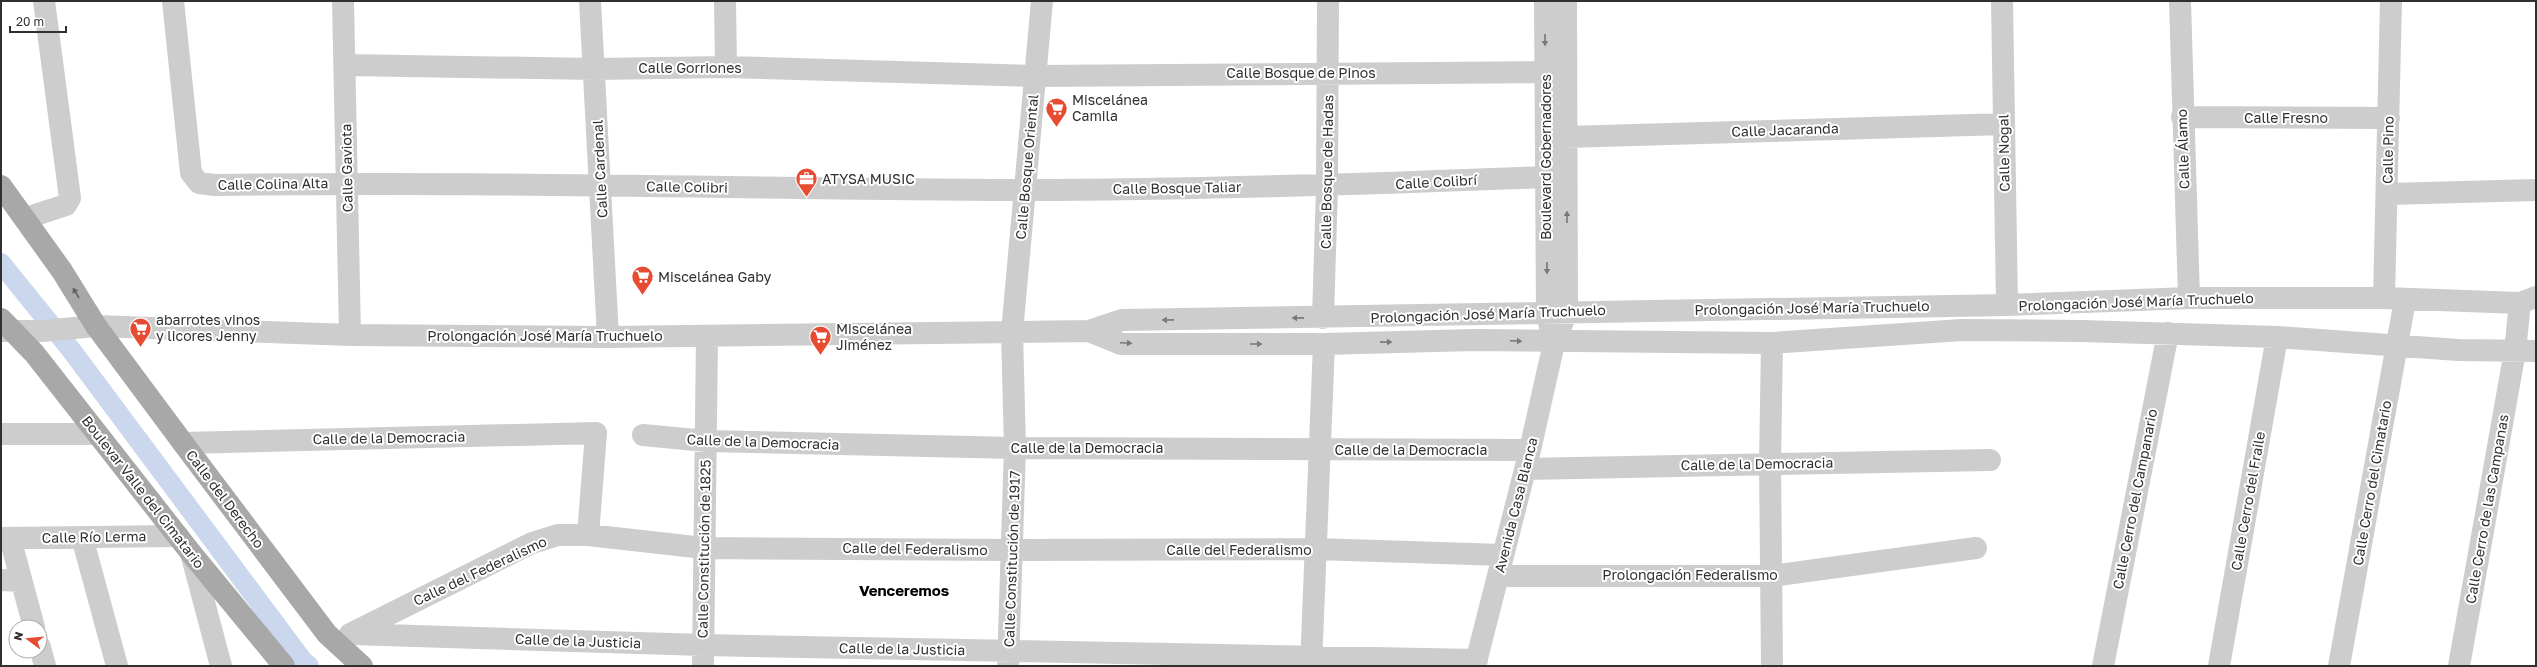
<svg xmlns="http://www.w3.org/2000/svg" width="2537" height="667" font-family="'Golos Text',sans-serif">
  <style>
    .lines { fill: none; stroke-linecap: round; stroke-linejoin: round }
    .canal { stroke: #cad7ec; stroke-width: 20 }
    .minor { stroke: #cdcdcd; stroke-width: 22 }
    .major { stroke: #a8a8a8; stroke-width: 22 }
    .oneway { fill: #777 }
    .oneway2 { fill: #606060 }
    .labels { text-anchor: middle; stroke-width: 4; stroke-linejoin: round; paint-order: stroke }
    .street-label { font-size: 14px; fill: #303030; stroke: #fff }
    .poi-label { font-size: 14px; fill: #303030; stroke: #fff; text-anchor: start }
    .neighbourhood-label { font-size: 15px; font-weight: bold; fill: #000; stroke: #fff }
  </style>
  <rect width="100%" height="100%" fill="#fff"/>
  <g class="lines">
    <path class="canal" d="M1 263 72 351 303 661 309 666"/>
    <path class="minor" d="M173 1 191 173 199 183 215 185C485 181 755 189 1024 190 1198 190 1372 184 1546 177
      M343 1 350 335
      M590 1 608 337
      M725 1 726 67
      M1545 1 1547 314 1550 327
      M2002 1 2007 305
      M2180 1 2189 298
      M346 65 595 69 726 67 1035 76 1566 72
      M2182 117 2389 118
      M1566 137 2004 124
      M2388 194 2536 190
      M26 218 66 205 70 198 44 1
      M2384 298 2391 1
      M1323 318 1327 186 1328 1
      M1 331H42L96 326 350 335 608 337 1089 331 1122 320 2007 305 2189 298H2384L2520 303 2536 297
      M1089 331 1121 344H1324L1473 340 1772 343 1962 330 2082 331 2277 337 2458 350 2536 351
      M1772 343 1770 463 1772 666
      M1 434H97
      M643 435 706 441 1015 448 1530 450
      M183 443 596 433 588 535
      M1525 469 1990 460
      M82 537 117 666
      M1 538 178 536
      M10 538 34 627
      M191 553 221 666
      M1498 576H1771L1976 548
      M1 580 21 581
      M350 634 532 543 558 535H588L704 548 1012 550 1316 549 1503 555
      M352 634 703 645 1477 660
      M40 647 45 666
      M703 666 707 336
      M1008 666 1015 448 1012 332 1042 1
      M1311 666 1324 344
      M1475 666 1530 450 1554 343 1567 312 1566 1
      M2103 666 2168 333
      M2219 666 2277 337
      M2339 666 2405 300
      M2459 666 2515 351 2520 303"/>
    <path class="major" d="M1 186 62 271 96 326 183 443 327 634 362 666
      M1 319 34 353 191 553 284 666"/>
  </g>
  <defs><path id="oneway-solid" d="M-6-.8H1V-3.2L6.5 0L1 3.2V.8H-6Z"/></defs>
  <g class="oneway">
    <use href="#oneway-solid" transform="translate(1545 40) rotate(90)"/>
    <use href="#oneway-solid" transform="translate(1567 217) rotate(-90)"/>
    <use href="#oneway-solid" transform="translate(1547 268) rotate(90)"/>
    <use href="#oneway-solid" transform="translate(1298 318) rotate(179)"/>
    <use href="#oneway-solid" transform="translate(1168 320) rotate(179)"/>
    <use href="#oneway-solid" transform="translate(1516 341) rotate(2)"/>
    <use href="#oneway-solid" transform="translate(1386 342) rotate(-1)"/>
    <use href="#oneway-solid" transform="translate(1126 343) rotate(3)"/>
    <use href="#oneway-solid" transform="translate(1256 344)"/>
  </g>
  <use class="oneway2" href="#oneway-solid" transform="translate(76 293) rotate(-121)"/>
  <defs>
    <symbol id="supermarket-pin" viewBox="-11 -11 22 30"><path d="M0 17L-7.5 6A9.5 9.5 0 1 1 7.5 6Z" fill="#e74c32" stroke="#fff"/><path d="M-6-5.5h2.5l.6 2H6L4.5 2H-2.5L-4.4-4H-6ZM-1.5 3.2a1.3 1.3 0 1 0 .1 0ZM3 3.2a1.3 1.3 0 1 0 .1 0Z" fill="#fff"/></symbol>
    <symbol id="office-pin" viewBox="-11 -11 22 30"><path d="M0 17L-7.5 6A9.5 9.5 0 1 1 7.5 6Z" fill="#e74c32" stroke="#fff"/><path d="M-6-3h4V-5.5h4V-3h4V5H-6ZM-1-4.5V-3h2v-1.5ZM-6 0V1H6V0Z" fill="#fff"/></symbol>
  </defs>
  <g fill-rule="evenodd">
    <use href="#supermarket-pin" x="1044" y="96" width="25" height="34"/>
    <use href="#office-pin" x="794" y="166" width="25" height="34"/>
    <use href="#supermarket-pin" x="630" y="264" width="25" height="34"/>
    <use href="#supermarket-pin" x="128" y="316" width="25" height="34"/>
    <use href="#supermarket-pin" x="808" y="324" width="25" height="34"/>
  </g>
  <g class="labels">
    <g class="street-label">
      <text x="690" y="73">Calle Gorriones</text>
      <text x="1301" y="78">Calle Bosque de Pinos</text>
      <text x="2286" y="123">Calle Fresno</text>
      <text transform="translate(1785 130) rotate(-2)" y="5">Calle Jacaranda</text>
      <text transform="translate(2183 149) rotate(-92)" y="5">Calle Álamo</text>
      <text transform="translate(2388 150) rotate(-89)" y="5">Calle Pino</text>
      <text transform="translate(2004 153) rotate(-91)" y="5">Calle Nogal</text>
      <text transform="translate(1546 157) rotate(-90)" y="5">Boulevard Gobernadores</text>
      <text transform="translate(1027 167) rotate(-85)" y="5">Calle Bosque Oriental</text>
      <text transform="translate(347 168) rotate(-91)" y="5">Calle Gaviota</text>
      <text transform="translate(600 169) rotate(-93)" y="5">Calle Cardenal</text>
      <text transform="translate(1327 172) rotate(-89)" y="5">Calle Bosque de Hadas</text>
      <text transform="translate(1436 182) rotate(-3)" y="5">Calle Colibrí</text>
      <text transform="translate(273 184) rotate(-1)" y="5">Calle Colina Alta</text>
      <text transform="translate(687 187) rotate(1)" y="5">Calle Colibri</text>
      <text transform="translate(1177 188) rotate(-1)" y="5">Calle Bosque Taliar</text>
      <text transform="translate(2136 302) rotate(-2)" y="5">Prolongación José María Truchuelo</text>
      <text transform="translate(1812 308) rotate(-1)" y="5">Prolongación José María Truchuelo</text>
      <text transform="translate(1488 314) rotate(-2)" y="5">Prolongación José María Truchuelo</text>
      <text x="545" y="341">Prolongación José María Truchuelo</text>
      <text transform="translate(389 438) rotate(-1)" y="5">Calle de la Democracia</text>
      <text transform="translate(763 442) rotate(2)" y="5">Calle de la Democracia</text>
      <text x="1087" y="453">Calle de la Democracia</text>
      <text x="1411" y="455">Calle de la Democracia</text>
      <text transform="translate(1757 464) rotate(-1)" y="5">Calle de la Democracia</text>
      <text transform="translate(2372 483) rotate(-80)" y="5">Calle Cerro del Cimatario</text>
      <text transform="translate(143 492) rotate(52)" y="5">Boulevar Valle del Cimatario</text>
      <text transform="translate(225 499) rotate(53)" y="5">Calle del Derecho</text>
      <text transform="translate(2135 499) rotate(-79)" y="5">Calle Cerro del Campanario</text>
      <text transform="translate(2248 501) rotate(-80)" y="5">Calle Cerro del Fraile</text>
      <text transform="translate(1516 505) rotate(-76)" y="5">Avenida Casa Blanca</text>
      <text transform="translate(2487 509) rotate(-80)" y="5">Calle Cerro de las Campanas</text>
      <text transform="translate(94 537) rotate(-1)" y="5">Calle Río Lerma</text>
      <text transform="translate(704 549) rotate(-89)" y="5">Calle Constitución de 1825</text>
      <text transform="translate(915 549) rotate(1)" y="5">Calle del Federalismo</text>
      <text x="1239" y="555">Calle del Federalismo</text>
      <text transform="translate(1012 559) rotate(-88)" y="5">Calle Constitución de 1917</text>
      <text transform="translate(480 571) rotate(-25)" y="5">Calle del Federalismo</text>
      <text x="1690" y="580">Prolongación Federalismo</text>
      <text transform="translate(578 641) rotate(2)" y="5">Calle de la Justicia</text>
      <text transform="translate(902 649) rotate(1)" y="5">Calle de la Justicia</text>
    </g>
    <g class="poi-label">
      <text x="1072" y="105">Miscelánea<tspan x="1072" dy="16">Camila</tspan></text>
      <text x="822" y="184">ATYSA MUSIC</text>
      <text x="658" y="282">Miscelánea Gaby</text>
      <text x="156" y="325">abarrotes vinos<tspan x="156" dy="16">y licores Jenny</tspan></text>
      <text x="836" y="334">Miscelánea<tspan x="836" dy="16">Jiménez</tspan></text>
    </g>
    <g class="neighbourhood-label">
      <text x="904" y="596">Venceremos</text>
    </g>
  </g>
  <rect width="2537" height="667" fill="none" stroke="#303030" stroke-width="4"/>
  <g transform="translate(28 639) rotate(286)"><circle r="19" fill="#ffffff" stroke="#acacac"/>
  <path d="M0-3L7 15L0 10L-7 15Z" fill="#e74c32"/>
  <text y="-6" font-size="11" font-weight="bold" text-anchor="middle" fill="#303030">N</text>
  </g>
  <path d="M10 26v6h56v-6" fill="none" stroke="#303030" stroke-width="2"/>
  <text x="16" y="26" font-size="12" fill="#303030" stroke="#ffffff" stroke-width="3" paint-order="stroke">20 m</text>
</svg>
